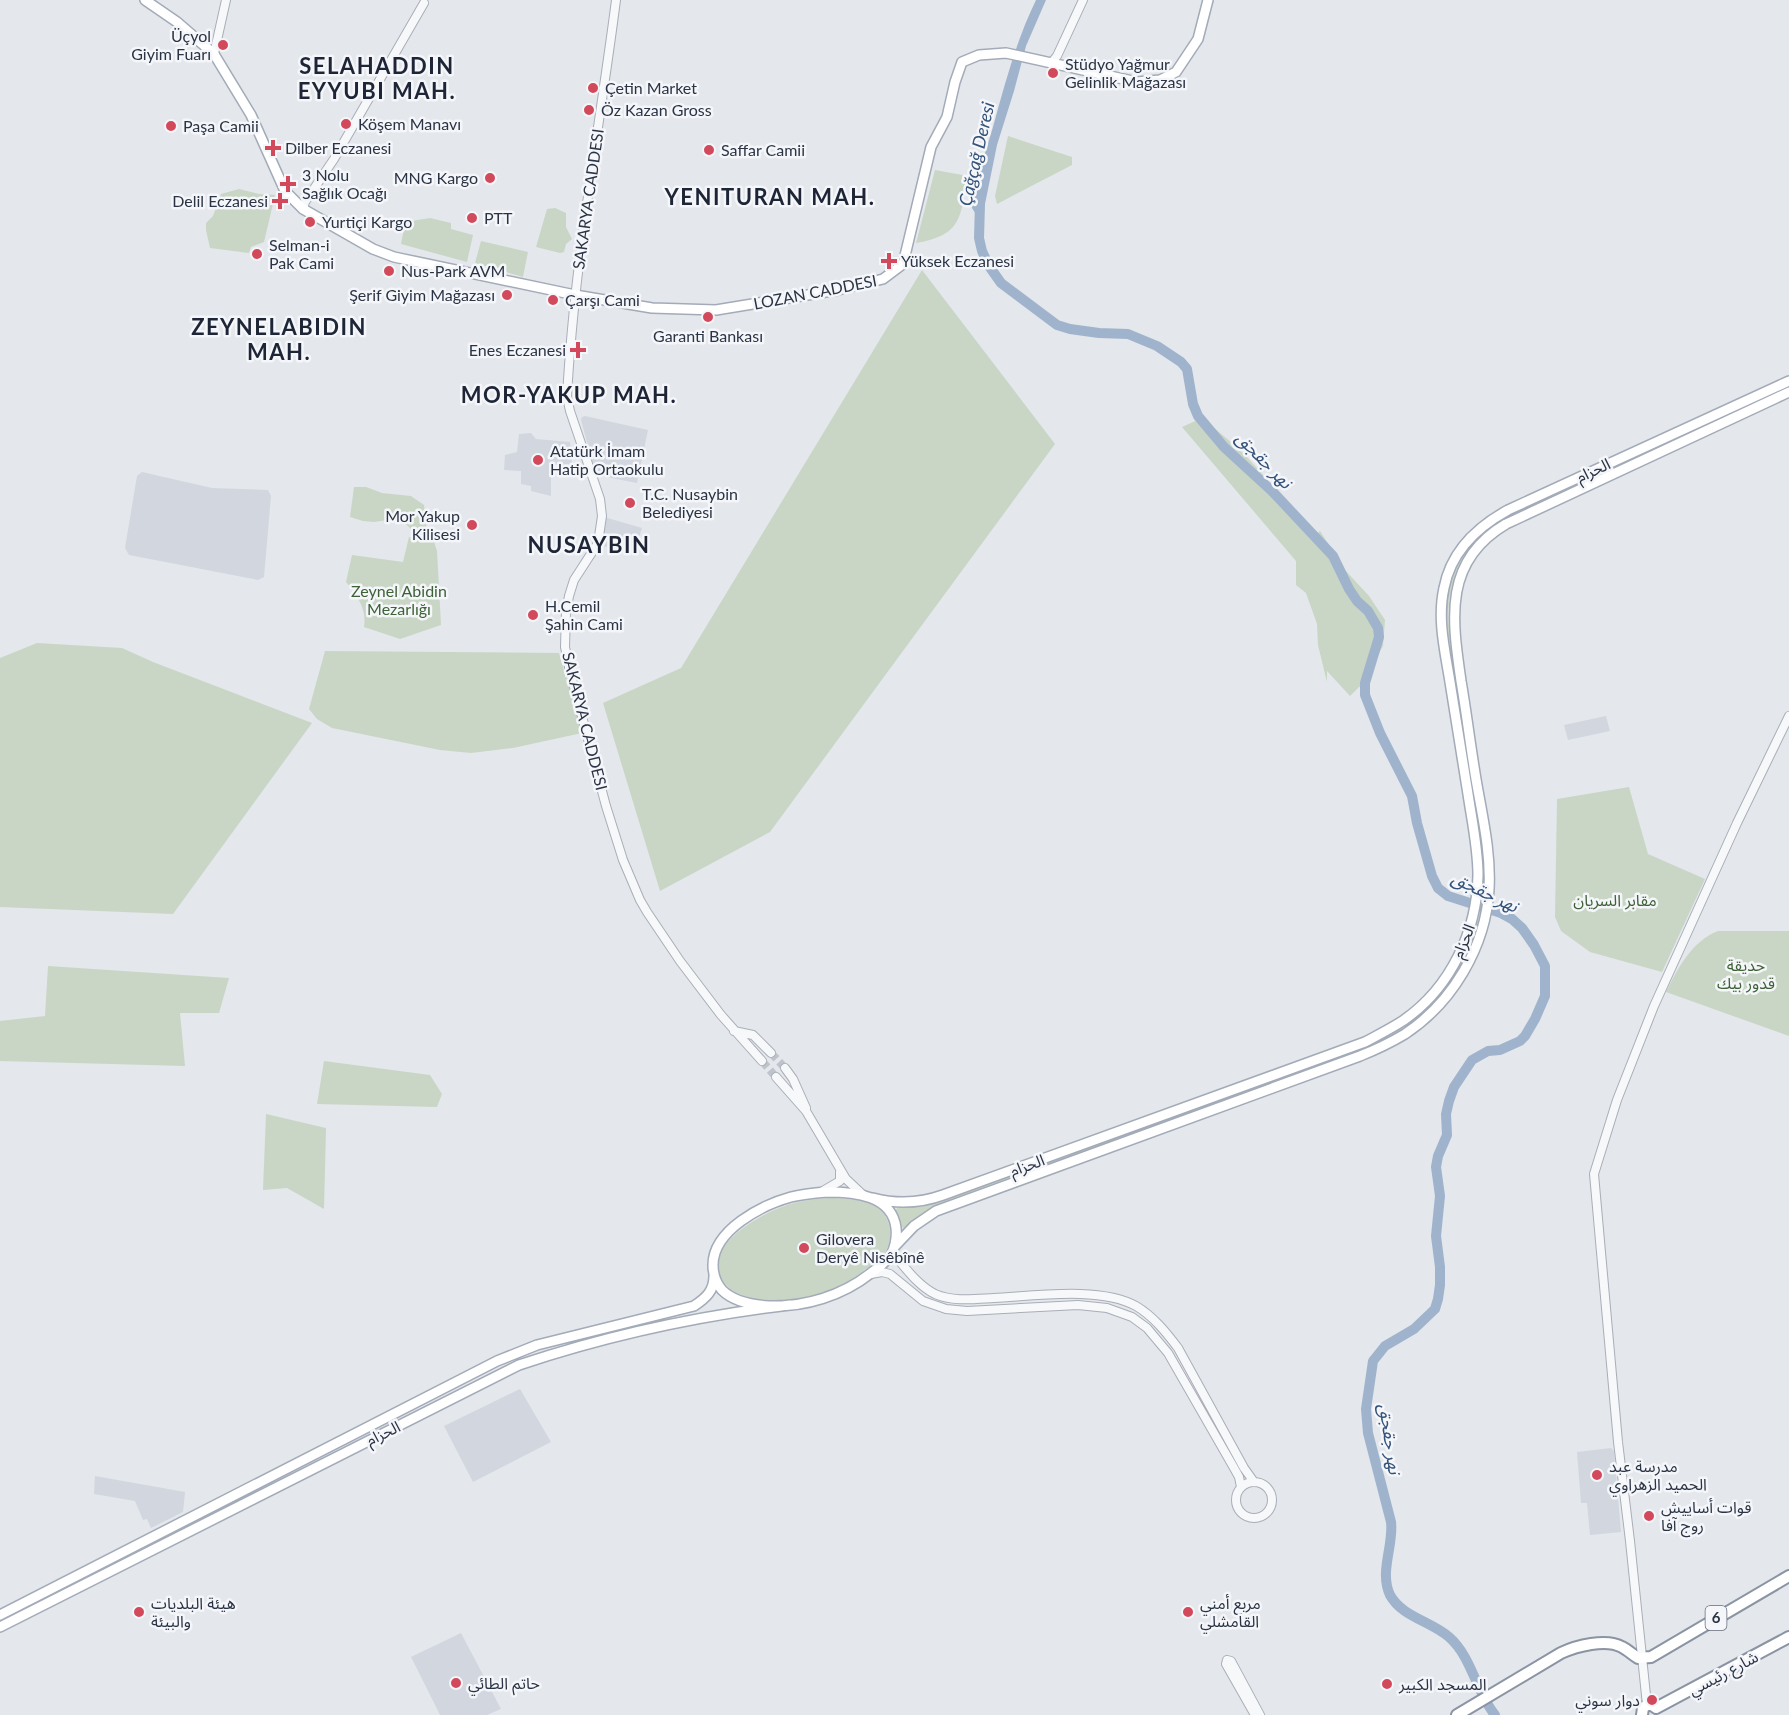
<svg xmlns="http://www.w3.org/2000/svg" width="1789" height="1715" font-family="Lato,'Noto Sans Arabic',sans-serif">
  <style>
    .built { fill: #d2d6de }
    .green { fill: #c9d6c5 }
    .water { fill: #9fb4cc }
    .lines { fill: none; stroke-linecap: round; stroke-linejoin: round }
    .river { stroke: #9fb4cc; stroke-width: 10 }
    .minor-tunnel { stroke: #bfc3cb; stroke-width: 8; stroke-dasharray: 8 4; stroke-linecap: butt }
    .minor-casing { stroke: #a9aeb7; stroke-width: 10 }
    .major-casing { stroke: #a3abb8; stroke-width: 12 }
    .highway-casing { stroke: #8b94a3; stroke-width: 14 }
    .minor { stroke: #f7f8fa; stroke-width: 8 }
    .major { stroke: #fff; stroke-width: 9 }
    .highway { stroke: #fff; stroke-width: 10 }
    .poi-dot { fill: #d1495b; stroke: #f4f6f9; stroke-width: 2 }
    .labels { text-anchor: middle; stroke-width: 5; stroke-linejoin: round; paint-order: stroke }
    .shield { fill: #f4f6f9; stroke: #676e7b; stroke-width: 1.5 }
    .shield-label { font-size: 15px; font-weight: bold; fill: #2b3445 }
    .poi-label { font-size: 16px; fill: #2b3445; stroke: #f4f6f9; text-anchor: start }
    .street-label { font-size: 16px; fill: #2b3445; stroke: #f4f6f9 }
    .park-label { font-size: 16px; fill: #3f6138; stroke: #f4f6f9 }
    .water-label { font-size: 18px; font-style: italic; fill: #34527a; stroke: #f4f6f9 }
    .district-label { font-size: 22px; font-weight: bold; letter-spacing: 1.5px; fill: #1d2536; stroke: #f4f6f9 }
  </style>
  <rect width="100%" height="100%" fill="#e4e7ec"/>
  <path class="built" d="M585 416 648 430 637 483 596 475 581 420 582 417Z
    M531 433 536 439 570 442 572 464 551 465V496L531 491V486L521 484V471L504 470 505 455 517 452 519 434Z
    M142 472 212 488 268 490 271 496 264 577 258 580 129 555 125 548 137 476Z
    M604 517 642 528 635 550 601 546Z
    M1606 716 1610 731 1568 740 1564 725Z
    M520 1389 551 1442 473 1482 444 1426Z
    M1611 1448 1614 1451 1621 1532 1590 1535 1587 1503H1581L1577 1452Z
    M95 1476 185 1492 183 1512 151 1528 147 1519 143 1520 135 1501 94 1494Z
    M461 1633 501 1709 487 1715H440L411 1657Z"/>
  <path class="green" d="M1008 136 1072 157V165L997 204 995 196Z
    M935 170 968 176C960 217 963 235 916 243Z
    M239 189 259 194 275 195 264 242 251 247 249 253 210 248 206 230V223L213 216 221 194Z
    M555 208 566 213V227L572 239 566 244 564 252 560 253 536 247 547 209Z
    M430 218 451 223V229L473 235 467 262 401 244C406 219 406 222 430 218Z
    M481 241 528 252 523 277 475 263Z
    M922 270 1055 444 770 832 660 891 603 703 681 668Z
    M1202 418C1216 430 1231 441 1244 454 1269 480 1290 510 1316 535L1320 531 1345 570 1369 596 1385 620 1383 646 1373 664 1368 686 1359 687 1350 696 1327 671V682L1318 645 1317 624 1306 593 1296 585V561L1182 427Z
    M1574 484 1575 487C1549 499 1518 509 1494 525 1461 548 1445 587 1449 627L1484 852 1485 882 1482 911 1480 912 1479 911 1482 874 1466 753 1448 636 1445 609 1448 590 1458 561 1471 542 1499 519Z
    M354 487H366L382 493 411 496 424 505 427 532 424 536 415 533 406 524 387 520 374 522 363 521 350 517Z
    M409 537 427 542H434L437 551 441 625 400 639 364 627C367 609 357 595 346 582L352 555 403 562Z
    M37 643 122 648 153 662 312 723 173 914 0 907V658Z
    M325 651 559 653 582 733 513 748 471 753 440 750 332 728 317 719 309 709Z
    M1629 787 1648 854 1705 879 1662 972 1590 952 1561 931 1555 917 1557 799Z
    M1478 918 1479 922C1459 988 1420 1028 1356 1053L932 1208 914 1219 904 1228 901 1227 895 1211 898 1207H918L932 1203 1363 1047C1408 1028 1443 997 1465 953 1470 942 1472 928 1478 918Z
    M1718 931H1789V1036L1666 992C1678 968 1692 941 1718 931Z
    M48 966 229 978 219 1013H180L185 1066 0 1061V1021L45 1016Z
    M324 1061 430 1075 442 1094 437 1107 317 1104Z
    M266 1114 326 1128 324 1209 287 1188 263 1190Z
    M827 1198C850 1198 886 1199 890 1229 891 1236 890 1244 886 1251 881 1258 873 1264 866 1269 839 1291 803 1302 768 1300 754 1299 737 1297 726 1285 694 1250 760 1214 787 1205 800 1201 813 1199 827 1198Z"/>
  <path class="water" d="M1036 0H1046L1026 46 1014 91 997 145 985 204 979 219 972 208C975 181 985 154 993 127 1005 84 1016 41 1036 0Z"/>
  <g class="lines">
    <path class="river" d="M980 204 979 238 982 251 989 266 1001 283 1057 325 1070 329 1099 333 1128 334 1157 346 1181 362 1187 369 1193 404 1198 416 1224 447 1272 491 1333 556 1349 589 1357 601 1368 611 1378 628 1379 637 1365 683V695L1380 733 1412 796 1417 823 1432 876 1438 888 1448 896 1501 913 1512 919 1522 928 1534 945 1545 966V996L1535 1019 1525 1036 1520 1041 1500 1050 1488 1051 1472 1060 1454 1087 1449 1101 1446 1114 1447 1135 1438 1156 1436 1167 1440 1196 1436 1236 1440 1267V1285L1438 1299 1435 1309 1414 1329 1385 1346 1373 1361 1366 1409 1368 1433 1391 1522C1394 1545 1379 1572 1390 1595 1402 1617 1431 1621 1449 1637 1472 1657 1476 1692 1495 1715"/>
    <path class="minor-tunnel" d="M771 1053 785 1068
      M762 1061 776 1077"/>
    <defs>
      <path id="minor" d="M616 0C599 132 574 263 567 397L570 411 600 499 602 516 598 543 574 580 569 596 566 612 565 647 570 672 606 806 623 860 640 900 647 912 680 961 721 1015 762 1061
        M214 54 226 0
        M1052 62 1057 56 1083 0
        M303 209 305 202 334 159 424 3
        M734 1031 753 1035 771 1053
        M785 1068 793 1079 806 1108
        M776 1077 806 1111 846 1179 863 1195
        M821 1192 840 1181V1172
        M892 1252C904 1266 917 1285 935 1294 953 1302 975 1299 994 1298 1033 1296 1101 1286 1136 1306 1153 1316 1166 1332 1178 1348L1244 1468 1254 1482
        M871 1274 882 1272 890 1274 923 1301 946 1309 967 1311 1078 1305 1107 1308 1132 1317 1147 1328 1168 1353 1234 1468 1239 1477 1241 1487
        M1236 1500a18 18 0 1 1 36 0a18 18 0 1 1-36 0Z
        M1647 1705 1630 1541 1618 1442 1594 1174 1617 1100 1654 1006 1737 823 1789 716
        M1255 1715 1226 1664 1227 1660 1231 1661 1260 1715"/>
      <path id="major" d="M145 0 177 22 214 54 251 115 285 191 303 209 373 249 394 257 575 295 652 308 716 310 838 290 883 279 903 264 931 147 947 117 955 82 962 62 979 55 1006 53 1137 82 1160 80 1176 72 1198 39 1208 0
        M827 1192C854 1192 892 1195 896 1228 897 1237 895 1247 891 1255 886 1262 878 1268 871 1273 842 1296 805 1307 769 1306 752 1305 734 1302 722 1290 716 1283 713 1274 713 1265 713 1230 762 1205 791 1197 803 1194 815 1193 827 1192Z
        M873 1198C896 1204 921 1203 943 1195L1365 1042C1378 1035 1392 1028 1404 1020 1451 987 1477 931 1478 875 1478 848 1472 821 1468 794 1462 757 1456 720 1450 682 1445 651 1437 619 1444 588 1451 551 1477 527 1508 510L1789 381
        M895 1246 914 1226 936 1211 1360 1056C1375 1050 1390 1043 1405 1034 1452 1003 1486 947 1489 889 1491 854 1483 819 1477 785 1471 751 1467 716 1461 681 1452 619 1443 561 1506 524L1789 392
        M0 1615 497 1361 537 1345 694 1306C706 1298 714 1291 714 1276
        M0 1627 519 1365C609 1335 696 1316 790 1305"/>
      <path id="highway" d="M1656 1708 1789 1637
        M1457 1715 1561 1653C1576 1646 1606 1638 1622 1647 1628 1650 1633 1655 1638 1658L1651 1657 1789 1576
        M1642 1715 1643 1708 1647 1705H1652L1656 1708"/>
    </defs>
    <use href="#minor" class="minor-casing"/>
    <use href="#major" class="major-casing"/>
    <use href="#highway" class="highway-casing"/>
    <use href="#minor" class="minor"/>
    <use href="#major" class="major"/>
    <use href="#highway" class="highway"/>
  </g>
  <g class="poi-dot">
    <circle cx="223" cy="45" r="6"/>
    <circle cx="1053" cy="73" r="6"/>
    <circle cx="593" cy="88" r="6"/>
    <circle cx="589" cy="110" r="6"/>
    <circle cx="346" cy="124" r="6"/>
    <circle cx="171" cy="126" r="6"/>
    <path d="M270 139h6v6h6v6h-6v6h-6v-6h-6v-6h6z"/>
    <circle cx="709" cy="150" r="6"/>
    <circle cx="490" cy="178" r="6"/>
    <path d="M285 175h6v6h6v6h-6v6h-6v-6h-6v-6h6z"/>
    <path d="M277 192h6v6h6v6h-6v6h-6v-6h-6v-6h6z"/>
    <circle cx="472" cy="218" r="6"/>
    <circle cx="310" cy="222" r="6"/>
    <circle cx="257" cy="254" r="6"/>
    <path d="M886 252h6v6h6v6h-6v6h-6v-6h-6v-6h6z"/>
    <circle cx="389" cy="271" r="6"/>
    <circle cx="507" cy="295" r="6"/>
    <circle cx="553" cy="300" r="6"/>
    <circle cx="708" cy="317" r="6"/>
    <path d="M575 341h6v6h6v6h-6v6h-6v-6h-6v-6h6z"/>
    <circle cx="538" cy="460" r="6"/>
    <circle cx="630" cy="503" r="6"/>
    <circle cx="472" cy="525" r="6"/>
    <circle cx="533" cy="615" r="6"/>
    <circle cx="804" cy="1248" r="6"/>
    <circle cx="1597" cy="1475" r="6"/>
    <circle cx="1649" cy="1516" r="6"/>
    <circle cx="139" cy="1612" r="6"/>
    <circle cx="1188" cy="1612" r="6"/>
    <circle cx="456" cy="1683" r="6"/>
    <circle cx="1387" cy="1684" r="6"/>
    <circle cx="1652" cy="1700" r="6"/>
  </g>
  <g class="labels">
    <rect class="shield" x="1705.5" y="1606" width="21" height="24" rx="4.5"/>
    <g class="shield-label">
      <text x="1716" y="1623">6</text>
    </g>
    <g class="poi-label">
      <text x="211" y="42" text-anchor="end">Üçyol<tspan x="211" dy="18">Giyim Fuarı</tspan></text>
      <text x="1065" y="70">Stüdyo Yağmur<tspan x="1065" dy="18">Gelinlik Mağazası</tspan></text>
      <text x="605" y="94">Çetin Market</text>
      <text x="601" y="116">Öz Kazan Gross</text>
      <text x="358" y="130">Köşem Manavı</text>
      <text x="183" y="132">Paşa Camii</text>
      <text x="285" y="154">Dilber Eczanesi</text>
      <text x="721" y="156">Saffar Camii</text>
      <text x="302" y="181">3 Nolu<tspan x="302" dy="18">Sağlık Ocağı</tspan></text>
      <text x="478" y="184" text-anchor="end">MNG Kargo</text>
      <text x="268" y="207" text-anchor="end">Delil Eczanesi</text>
      <text x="484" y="224">PTT</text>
      <text x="322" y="228">Yurtiçi Kargo</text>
      <text x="269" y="251">Selman-i<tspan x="269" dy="18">Pak Cami</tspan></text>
      <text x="901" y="267">Yüksek Eczanesi</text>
      <text x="401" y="277">Nus-Park AVM</text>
      <text x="495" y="301" text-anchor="end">Şerif Giyim Mağazası</text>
      <text x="565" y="306">Çarşı Cami</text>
      <text x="708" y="342" text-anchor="middle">Garanti Bankası</text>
      <text x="566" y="356" text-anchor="end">Enes Eczanesi</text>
      <text x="550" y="457">Atatürk İmam<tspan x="550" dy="18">Hatip Ortaokulu</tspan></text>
      <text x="642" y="500">T.C. Nusaybin<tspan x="642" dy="18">Belediyesi</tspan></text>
      <text x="460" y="522" text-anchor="end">Mor Yakup<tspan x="460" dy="18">Kilisesi</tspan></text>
      <text x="545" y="612">H.Cemil<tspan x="545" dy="18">Şahin Cami</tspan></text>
      <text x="816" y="1245">Gilovera<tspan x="816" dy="18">Deryê Nisêbînê</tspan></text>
      <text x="1609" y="1472">مدرسة عبد<tspan x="1609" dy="18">الحميد الزهراوي</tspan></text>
      <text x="1661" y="1513">قوات أساييش<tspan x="1661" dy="18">روج آفا</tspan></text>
      <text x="151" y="1609">هيئة البلديات<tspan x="151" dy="18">والبيئة</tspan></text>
      <text x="1200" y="1609">مربع أمني<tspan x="1200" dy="18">القامشلي</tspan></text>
      <text x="468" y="1689">حاتم الطائي</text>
      <text x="1399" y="1690">المسجد الكبير</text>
      <text x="1640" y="1706" text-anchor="end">دوار سوني</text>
    </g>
    <g class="street-label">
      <text transform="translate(588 199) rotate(-82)" y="6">SAKARYA CADDESI</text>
      <text transform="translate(815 292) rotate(-11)" y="6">LOZAN CADDESI</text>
      <text transform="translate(1593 470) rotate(-25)" y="6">الحزام</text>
      <text transform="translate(585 721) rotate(76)" y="6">SAKARYA CADDESI</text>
      <text transform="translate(1463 941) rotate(-68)" y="6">الحزام</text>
      <text transform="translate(1027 1165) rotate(-20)" y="6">الحزام</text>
      <text transform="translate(383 1433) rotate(-26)" y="6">الحزام</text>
      <text transform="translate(1723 1673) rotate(-28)" y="6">شارع رئيسي</text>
    </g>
    <g class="park-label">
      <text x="399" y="597">Zeynel Abidin<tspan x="399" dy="18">Mezarlığı</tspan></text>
      <text x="1615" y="906">مقابر السريان</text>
      <text x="1746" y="971">حديقة<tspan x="1746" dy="18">قدور بيك</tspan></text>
    </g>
    <g class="water-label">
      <text transform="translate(977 154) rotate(-77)" y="6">Çağçağ Deresi</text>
      <text transform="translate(1264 460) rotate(46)" y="6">نهر جقجق</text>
      <text transform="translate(1485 892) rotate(26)" y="6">نهر جقجق</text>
      <text transform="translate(1390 1439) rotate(82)" y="6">نهر جقجق</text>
    </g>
    <g class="district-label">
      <text x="377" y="74">SELAHADDIN<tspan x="377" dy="25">EYYUBI MAH.</tspan></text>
      <text x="770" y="205">YENITURAN MAH.</text>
      <text x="279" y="335">ZEYNELABIDIN<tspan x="279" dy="25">MAH.</tspan></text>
      <text x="569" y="403">MOR-YAKUP MAH.</text>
      <text x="589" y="553">NUSAYBIN</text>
    </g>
  </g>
</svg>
